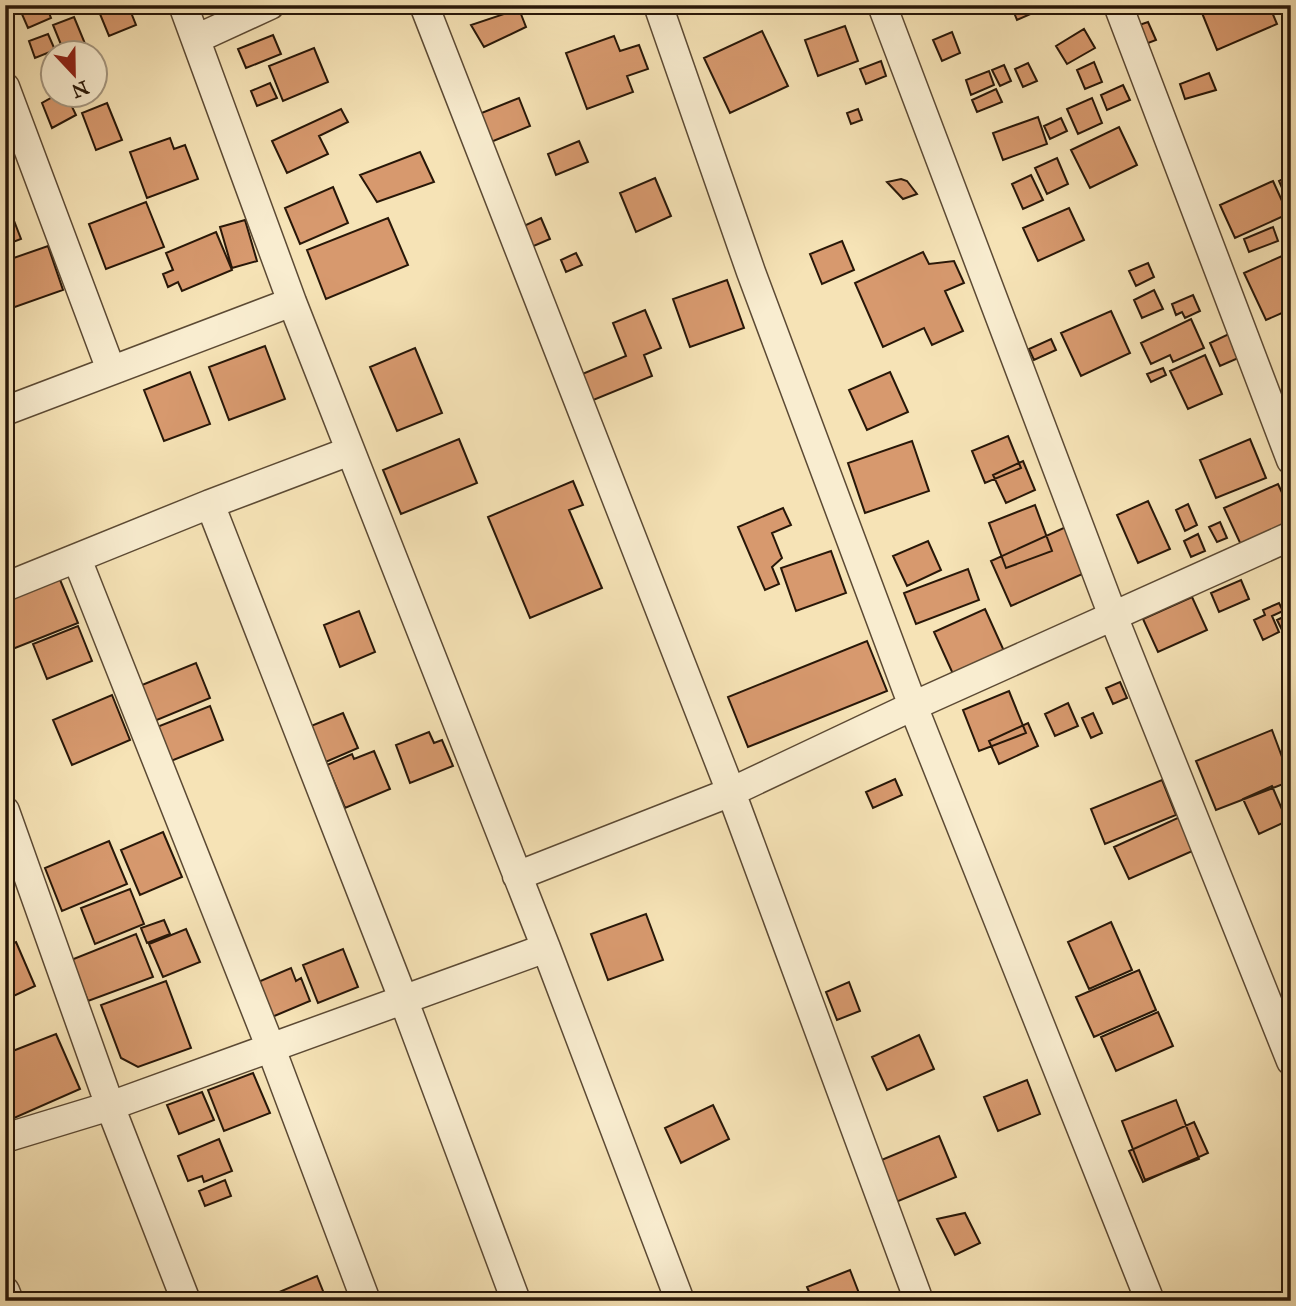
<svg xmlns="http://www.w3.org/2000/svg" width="1296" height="1306" font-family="'IM FELL Great Primer',serif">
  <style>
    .building { fill: #d7996e; stroke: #281708; stroke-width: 2 }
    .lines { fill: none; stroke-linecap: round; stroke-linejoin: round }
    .street-casing { stroke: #5c4a34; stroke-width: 31 }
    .street { stroke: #f9edd0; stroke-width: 28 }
  </style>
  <rect width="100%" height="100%" fill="#f6e3b6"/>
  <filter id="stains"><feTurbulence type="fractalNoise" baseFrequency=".00286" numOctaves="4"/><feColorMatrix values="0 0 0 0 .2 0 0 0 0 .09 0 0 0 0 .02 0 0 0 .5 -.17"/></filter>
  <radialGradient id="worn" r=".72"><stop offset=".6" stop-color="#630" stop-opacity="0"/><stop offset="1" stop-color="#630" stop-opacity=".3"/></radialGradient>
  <path class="building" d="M18 5H46L51 18 28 28Z
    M121 5H128L136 25 109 36 100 14Z
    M1011 5H1051L1017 20Z
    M1223 5H1269L1277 24 1217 50 1202 13Z
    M519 9 526 27 484 47 471 25Z
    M74 17 86 46 64 52 53 25Z
    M1148 22 1156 40 1143 45 1136 26Z
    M845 26 858 61 818 76 805 40Z
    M1084 29 1095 48 1067 64 1056 46Z
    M762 31 788 86 730 113 704 58Z
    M952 32 960 53 942 61 933 40Z
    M48 34 55 50 35 58 29 41Z
    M273 35 281 54 246 68 238 49Z
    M614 36 620 51 639 45 648 69 627 76 633 92 587 109 566 53Z
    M314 48 328 82 283 101 269 66Z
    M881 61 886 76 866 84 860 69Z
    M1094 62 1102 82 1085 89 1077 70Z
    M1028 63 1037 81 1023 87 1015 69Z
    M1004 65 1011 81 1000 86 992 70Z
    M989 71 994 85 971 95 966 80Z
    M1209 73 1216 90 1185 99 1180 84Z
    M270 83 277 98 257 106 251 91Z
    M1123 85 1130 100 1107 110 1101 95Z
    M996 89 1002 102 977 112 972 100Z
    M58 94H66L76 115 52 128 42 103Z
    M519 98 530 126 491 142 479 114Z
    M1092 98 1102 123 1078 134 1067 109Z
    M107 103 122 140 96 150 82 113Z
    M341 109 348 122 319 136 328 154 287 173 272 141Z
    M858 109 862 120 851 124 847 113Z
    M1038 117 1047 144 1003 160 993 133Z
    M1061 118 1067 131 1050 139 1044 126Z
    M1119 127 1137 165 1090 188 1071 150Z
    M170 138 174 149 185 145 198 179 147 198 130 152Z
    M579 141 588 162 556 175 548 154Z
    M420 152 434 182 377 202 360 175Z
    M1057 158 1068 184 1047 194 1035 168Z
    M1031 175 1043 200 1023 209 1012 184Z
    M1291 175V204H1289L1279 181Z
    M655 178 671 216 636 232 620 193Z
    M901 179 907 181 917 194 903 199 887 182Z
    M1273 181 1288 214 1235 238 1220 205Z
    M333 187 348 223 300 244 285 208Z
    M6 200 21 239 5 245V200Z
    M146 202 164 247 106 269 89 224Z
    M1069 208 1084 240 1038 261 1023 228Z
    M388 218 408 265 326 299 307 250Z
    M541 218 550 239 522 251 513 231Z
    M245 220 257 261 232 268 220 227Z
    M1273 227 1278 241 1249 252 1244 239Z
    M216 232 232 270 182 291 178 282 168 287 163 274 173 270 166 253Z
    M842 241 854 270 822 284 810 254Z
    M48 246 63 290 12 308 5 290V261Z
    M923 252 929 264 954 261 964 283 945 291 963 331 932 345 924 328 883 347 855 283Z
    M1291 252V309L1266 320 1244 273Z
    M576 253 582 265 566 272 561 260Z
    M1148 263 1154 277 1136 286 1129 271Z
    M727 280 744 328 690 347 673 299Z
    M1154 290 1163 309 1142 318 1134 300Z
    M1193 295 1200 311 1185 318 1182 312 1176 315 1172 304Z
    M645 310 661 348 644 355 652 376 586 403 575 377 626 356 613 323Z
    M1111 311 1130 353 1081 376 1061 333Z
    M1191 319 1204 348 1173 362 1170 355 1151 364 1141 343Z
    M1233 332 1243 356 1220 366 1210 343Z
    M1051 339 1056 350 1034 360 1029 349Z
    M265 346 285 399 229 420 209 367Z
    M415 348 442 413 397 431 370 367Z
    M1205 355 1222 394 1188 409 1170 371Z
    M1163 368 1166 375 1151 382 1147 374Z
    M190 372 210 424 164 441 144 390Z
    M890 372 908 412 867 430 849 390Z
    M1008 436 1021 468 985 483 972 451Z
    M459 439 477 483 401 514 383 470Z
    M1250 439 1266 478 1216 498 1200 460Z
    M912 441 929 491 865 513 848 463Z
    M1023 461 1035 490 1006 503 993 475Z
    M573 481 583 505 569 510 602 588 530 618 488 517Z
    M1278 484 1291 512V524L1242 547 1224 508Z
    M1148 501 1170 549 1138 563 1117 515Z
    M1188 504 1197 525 1185 531 1176 510Z
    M1035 505 1052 551 1006 568 989 523Z
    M783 508 791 525 772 533 782 558 772 567 779 584 765 590 738 527Z
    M1220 522 1227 538 1217 542 1209 527Z
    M1068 526 1089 571 1011 606 991 561Z
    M1198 534 1205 551 1191 557 1184 541Z
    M928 541 941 570 907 586 893 556Z
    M831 551 846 593 796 611 781 568Z
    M968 569 979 600 916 624 904 593Z
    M58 575 78 623 5 652V597Z
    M1241 580 1249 599 1219 612 1211 593Z
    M1192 597 1207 630 1158 652 1143 619Z
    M1279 603 1283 611 1272 616 1279 632 1263 640 1254 620 1265 615 1263 610Z
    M985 609 1004 651 953 674 934 632Z
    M359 611 375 652 340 667 324 625Z
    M1289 614 1291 631 1284 634 1277 620Z
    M78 626 92 661 47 679 33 644Z
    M867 641 887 691 748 747 728 697Z
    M196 663 210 698 152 722 137 687Z
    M1120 682 1127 698 1113 704 1106 688Z
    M1009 691 1026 733 979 751 963 710Z
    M112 695 130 740 72 765 53 720Z
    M1068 703 1078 726 1055 736 1045 714Z
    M210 706 223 740 171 761 157 727Z
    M343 713 358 748 321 764 306 728Z
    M1093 713 1102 733 1091 738 1082 718Z
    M1028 723 1038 746 999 764 989 741Z
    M1272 730 1291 781 1216 810 1196 761Z
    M429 732 434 743 442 740 453 766 410 783 396 745Z
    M374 751 390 789 345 808 327 765 352 754 354 759Z
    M895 779 902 795 873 808 866 792Z
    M1162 780 1176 815 1105 844 1091 809Z
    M1272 786 1287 821 1259 834 1243 799Z
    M1182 816 1197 849 1129 879 1114 847Z
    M163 832 182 877 140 895 121 850Z
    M109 841 127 884 62 911 45 868Z
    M130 889 144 924 95 944 81 908Z
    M646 914 663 960 608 980 591 934Z
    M164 920 170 934 147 943 141 928Z
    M1111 922 1132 970 1089 989 1068 942Z
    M186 929 200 962 163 977 149 944Z
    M136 934 153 977 88 1001 71 960Z
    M16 942 35 986 5 1000V947Z
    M343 949 358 987 318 1003 303 965Z
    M291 968 296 981 301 978 310 1001 272 1017 258 982Z
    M1139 970 1156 1010 1094 1037 1076 997Z
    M166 981 191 1048 138 1067 121 1058 101 1005Z
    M849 982 860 1011 837 1020 826 992Z
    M1158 1012 1173 1046 1116 1071 1101 1037Z
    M56 1034 80 1089 5 1122V1054Z
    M919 1035 934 1069 887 1090 872 1057Z
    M253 1073 270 1113 224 1131 208 1090Z
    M1027 1080 1040 1114 998 1131 984 1097Z
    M202 1092 214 1120 179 1134 167 1105Z
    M1176 1100 1199 1159 1145 1180 1122 1121Z
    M713 1105 729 1139 681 1163 665 1128Z
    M1194 1122 1208 1153 1143 1182 1129 1151Z
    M939 1136 956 1177 896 1202 879 1161Z
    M219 1139 232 1171 204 1182 202 1176 188 1181 178 1156Z
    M225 1180 231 1196 205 1206 199 1191Z
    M965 1213 980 1243 955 1255 937 1219Z
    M850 1270 862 1301H813L807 1287Z
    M317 1276 327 1301H274L272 1295Z"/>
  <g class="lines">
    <defs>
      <path id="street" d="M183 5 292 302 546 948 680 1301
        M424 5 731 792 919 1301
        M658 5 751 272 913 706 1150 1301
        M882 5 1113 616 1291 1061
        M1118 5 1291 460
        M196 39 270 5
        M5 87 111 370
        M5 411 292 302
        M210 504 350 451
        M77 559 270 1046 366 1301
        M5 587 210 504 404 1001 516 1301
        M5 811 110 1106 186 1301
        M517 876 731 792 913 706 1291 536
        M5 1138 110 1106 546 948
        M5 1291 9 1301"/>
    </defs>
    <use href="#street" class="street-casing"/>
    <use href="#street" class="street"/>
  </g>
  <rect width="1296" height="1306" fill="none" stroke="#f6e3b6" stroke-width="28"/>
  <rect x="7" y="7" width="1282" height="1292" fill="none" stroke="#281708" stroke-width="3.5"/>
  <rect x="14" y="14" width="1268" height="1278" fill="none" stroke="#281708" stroke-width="2"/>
  <g transform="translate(74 74) rotate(158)"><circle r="33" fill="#f9edd0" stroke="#a59780" stroke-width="2"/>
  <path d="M0-5L12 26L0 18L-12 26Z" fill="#8f2418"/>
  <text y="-10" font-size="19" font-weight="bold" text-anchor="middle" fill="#281708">N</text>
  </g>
  <rect width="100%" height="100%" filter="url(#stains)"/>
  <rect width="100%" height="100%" fill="url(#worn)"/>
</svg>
